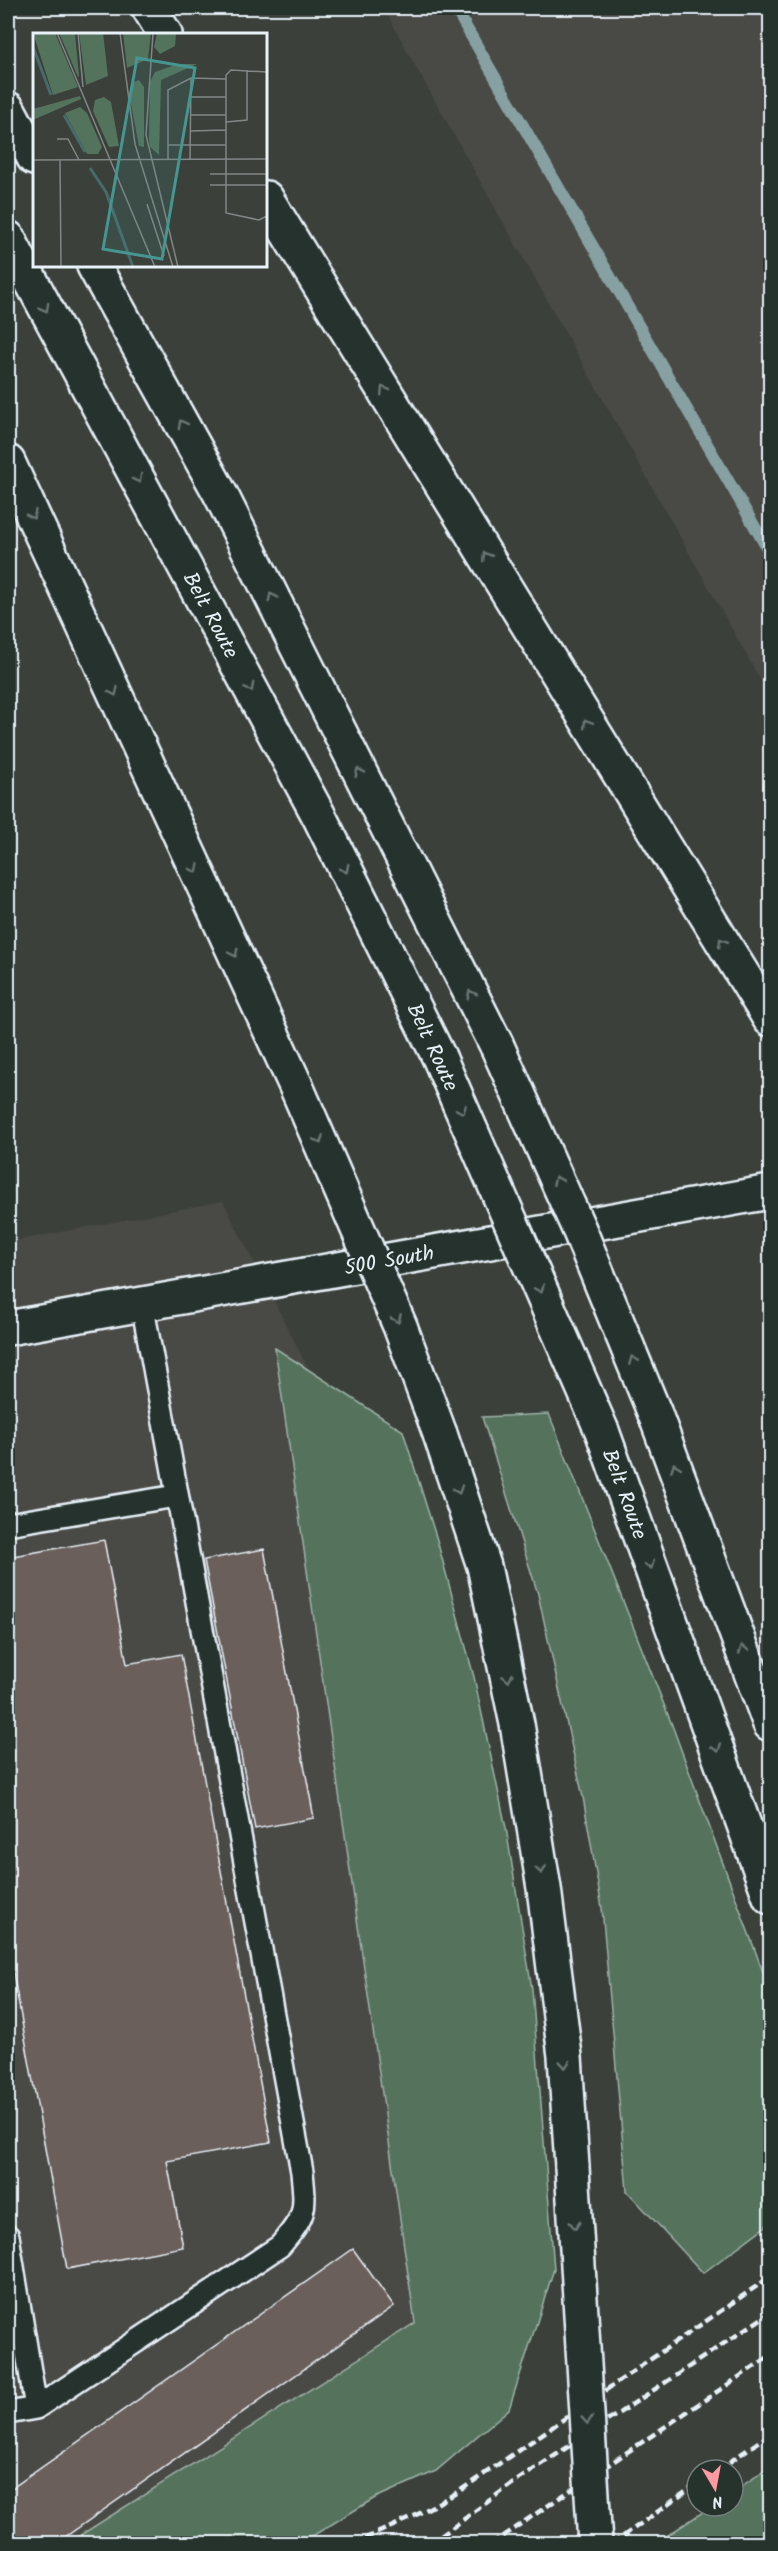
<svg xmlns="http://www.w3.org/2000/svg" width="778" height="2551" font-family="Kalam,sans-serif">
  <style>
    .built { fill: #494944 }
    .green { fill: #54735c; stroke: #9eb2aa; stroke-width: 1.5 }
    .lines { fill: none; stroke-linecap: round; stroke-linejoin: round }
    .stream { stroke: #87a1a3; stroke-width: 12 }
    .building { fill: #6b5f5a; stroke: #e8f1f8; stroke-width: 1.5 }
    .service-casing { stroke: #e8f1f8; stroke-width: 26 }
    .tertiary-casing { stroke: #e8f1f8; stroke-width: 38 }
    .motorway-casing { stroke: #e8f1f8; stroke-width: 38 }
    .service { stroke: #26332d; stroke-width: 21 }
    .tertiary { stroke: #26332d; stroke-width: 33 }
    .motorway { stroke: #26332d; stroke-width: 33 }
    .rail { stroke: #e8f1f8; stroke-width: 4.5; stroke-dasharray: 9 4.5; stroke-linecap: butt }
    .motorway-bridge-casing { stroke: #e8f1f8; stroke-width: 38; stroke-linecap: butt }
    .motorway-bridge { stroke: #26332d; stroke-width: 33 }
    .oneway { stroke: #6a7674 }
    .labels { text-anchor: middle; stroke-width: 4.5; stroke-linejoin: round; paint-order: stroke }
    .street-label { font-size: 21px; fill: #e8f1f8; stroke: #26332d }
    .inset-river { fill: none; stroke: #466b6a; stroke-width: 3 }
    .inset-road { fill: none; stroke: #808786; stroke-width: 1.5 }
    .view { fill: #459590; fill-opacity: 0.15; stroke: #459590; stroke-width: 3 }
    .inset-edge { fill: none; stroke: #e8f1f8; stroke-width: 3 }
  </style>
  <rect width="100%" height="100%" fill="#3b403a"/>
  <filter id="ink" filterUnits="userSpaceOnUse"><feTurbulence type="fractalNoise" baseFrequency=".0167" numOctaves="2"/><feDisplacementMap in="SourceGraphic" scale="12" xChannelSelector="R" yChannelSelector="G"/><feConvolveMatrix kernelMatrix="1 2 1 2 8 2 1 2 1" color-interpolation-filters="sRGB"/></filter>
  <g filter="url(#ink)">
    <path class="built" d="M384 8H770V697L413 62Z
      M223 1201 362 1474 451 2416 245 2543 8 2544V1242Z"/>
    <path class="green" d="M275 1348 403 1431 437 1540 474 1677 506 1828 532 1989 554 2269 509 2409 436 2471 375 2498 314 2535 287 2543H68L415 2323Z
      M549 1414 672 1725 770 1991V2223L703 2273 627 2191 602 1908 583 1797 538 1594 482 1417Z
      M770 2467V2543H656L712 2506H733V2492Z"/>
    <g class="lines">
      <path class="stream" d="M455 8 770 553"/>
    </g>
    <path class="building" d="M104 1540 127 1664 181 1654 271 2142 167 2161 183 2247 67 2269 8 1945V1557Z
      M264 1549 314 1818 255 1829 204 1560Z
      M353 2249 394 2306 55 2544H8V2491Z"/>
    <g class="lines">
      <defs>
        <path id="service" d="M8 1524 176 1496
          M8 2236 36 2408 280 2246C306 2215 306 2212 302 2172L142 1303
          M8 2413 36 2408"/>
        <path id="tertiary" d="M8 1328 770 1192"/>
        <path id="motorway" d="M149 8 165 34
          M8 109 34 158
          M266 198 770 1019
          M8 238 319 816 439 1057
          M94 266 221 495 497 1046
          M8 462 296 1086
          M655 1414 770 1724
          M602 1431 770 1897
          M440 1434 484 1566 517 1724 544 1888 565 2056 572 2167"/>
      </defs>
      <use href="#service" class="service-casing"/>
      <use href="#tertiary" class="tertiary-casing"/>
      <use href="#motorway" class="motorway-casing"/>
      <use href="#service" class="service"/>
      <use href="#tertiary" class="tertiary"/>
      <use href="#motorway" class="motorway"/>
      <path class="rail" d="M718 2470 770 2434
        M352 2544 409 2519 458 2492 770 2277
        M430 2544 512 2484 770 2313
        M491 2544 770 2356
        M612 2544 697 2484"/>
      <defs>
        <path id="motorway-bridge" d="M497 1046 579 1229 655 1414
          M439 1057 602 1431
          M296 1086 400 1326 440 1434
          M572 2167 595 2544"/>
      </defs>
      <use href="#motorway-bridge" class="motorway-bridge-casing"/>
      <use href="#motorway-bridge" class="motorway-bridge"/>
    </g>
    <defs><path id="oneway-chevron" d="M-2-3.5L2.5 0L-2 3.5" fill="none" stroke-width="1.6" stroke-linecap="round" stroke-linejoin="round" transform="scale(1.5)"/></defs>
    <g class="oneway">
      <use href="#oneway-chevron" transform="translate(45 308) rotate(62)"/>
      <use href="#oneway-chevron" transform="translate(384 390) rotate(-122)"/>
      <use href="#oneway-chevron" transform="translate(182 424) rotate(-119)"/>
      <use href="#oneway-chevron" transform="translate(138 479) rotate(62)"/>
      <use href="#oneway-chevron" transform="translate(32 515) rotate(65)"/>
      <use href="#oneway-chevron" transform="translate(486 556) rotate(-122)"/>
      <use href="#oneway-chevron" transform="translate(272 597) rotate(-116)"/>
      <use href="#oneway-chevron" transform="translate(250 688) rotate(62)"/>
      <use href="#oneway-chevron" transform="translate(114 692) rotate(65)"/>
      <use href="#oneway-chevron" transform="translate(587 723) rotate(-122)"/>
      <use href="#oneway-chevron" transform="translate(359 772) rotate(-116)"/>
      <use href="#oneway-chevron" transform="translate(195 869) rotate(65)"/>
      <use href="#oneway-chevron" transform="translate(345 869) rotate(63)"/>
      <use href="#oneway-chevron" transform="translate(722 942) rotate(-122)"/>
      <use href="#oneway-chevron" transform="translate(234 953) rotate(65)"/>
      <use href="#oneway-chevron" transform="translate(471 994) rotate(-117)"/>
      <use href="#oneway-chevron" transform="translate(462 1110) rotate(67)"/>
      <use href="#oneway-chevron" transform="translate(319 1140) rotate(67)"/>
      <use href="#oneway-chevron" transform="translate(557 1180) rotate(-114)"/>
      <use href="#oneway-chevron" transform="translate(540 1289) rotate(67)"/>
      <use href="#oneway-chevron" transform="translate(397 1319) rotate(67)"/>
      <use href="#oneway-chevron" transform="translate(633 1360) rotate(-112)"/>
      <use href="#oneway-chevron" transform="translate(675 1467) rotate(-110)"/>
      <use href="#oneway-chevron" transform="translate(458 1490) rotate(71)"/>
      <use href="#oneway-chevron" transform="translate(650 1565) rotate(70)"/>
      <use href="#oneway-chevron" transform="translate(743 1649) rotate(-110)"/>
      <use href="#oneway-chevron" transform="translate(508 1678) rotate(78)"/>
      <use href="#oneway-chevron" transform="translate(717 1748) rotate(70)"/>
      <use href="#oneway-chevron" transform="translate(541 1870) rotate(81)"/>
      <use href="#oneway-chevron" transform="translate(565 2064) rotate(86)"/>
      <use href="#oneway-chevron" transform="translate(575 2225) rotate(86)"/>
      <use href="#oneway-chevron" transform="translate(587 2420) rotate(86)"/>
    </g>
  </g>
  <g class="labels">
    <g class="street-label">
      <text transform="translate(211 615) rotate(62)" y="7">Belt Route</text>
      <text transform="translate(433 1047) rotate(65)" y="7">Belt Route</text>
      <text transform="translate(389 1260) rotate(-10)" y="7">500 South</text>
      <text transform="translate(625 1494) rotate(70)" y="7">Belt Route</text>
    </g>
  </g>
  <g transform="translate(33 33)">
    <rect width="234" height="234" fill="#3b403a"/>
    <path d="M0 0H22L45 54 20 62ZM26 0H42L46 43 45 44ZM46 0H70L75 43 53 52ZM90 0H118L115 26 94 35ZM124 0H143L142 13 127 21 121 14ZM145 31H164L128 47 126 122 117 114 116 105 117 49 122 39ZM106 47 111 54V114L106 113 96 61 99 50ZM47 63 48 66 0 87V76ZM71 64 78 69 86 113 76 114 60 78 62 67ZM47 74 54 80 69 114 65 121H54L32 80Z" fill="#54735c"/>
    <path class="inset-river" d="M0 14 18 62M31 82 52 119M57 135 73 159 100 234"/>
    <path class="inset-road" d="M24 0 122 234M45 0 50 54M87 0 102 111 140 234M120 0 113 102 145 234M234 39 198 37 193 42V180L226 187 234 183M158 45 193 46M158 64H193M157 82H193M193 89 214 87V37M157 98 193 97M24 106H35L46 127M135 112H193M0 127 234 126M27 127 28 234M135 127V57L158 45 157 127M177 141H234M177 152H234M114 171 131 223"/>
    <path class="view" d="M104 25 162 35 129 226 70 216Z"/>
    <rect width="234" height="234" class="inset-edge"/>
  </g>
  <rect width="778" height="2551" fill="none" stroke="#26332d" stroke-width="30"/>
  <rect x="15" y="15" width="748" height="2521" fill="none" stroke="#e8f1f8" stroke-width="2" filter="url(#ink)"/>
  <g transform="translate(715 2488) rotate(170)"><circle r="28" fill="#26332d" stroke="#747f7e" stroke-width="1.5"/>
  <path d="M0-4.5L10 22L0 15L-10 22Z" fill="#ff9aa2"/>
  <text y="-9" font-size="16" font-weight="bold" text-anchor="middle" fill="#e8f1f8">N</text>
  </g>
</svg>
